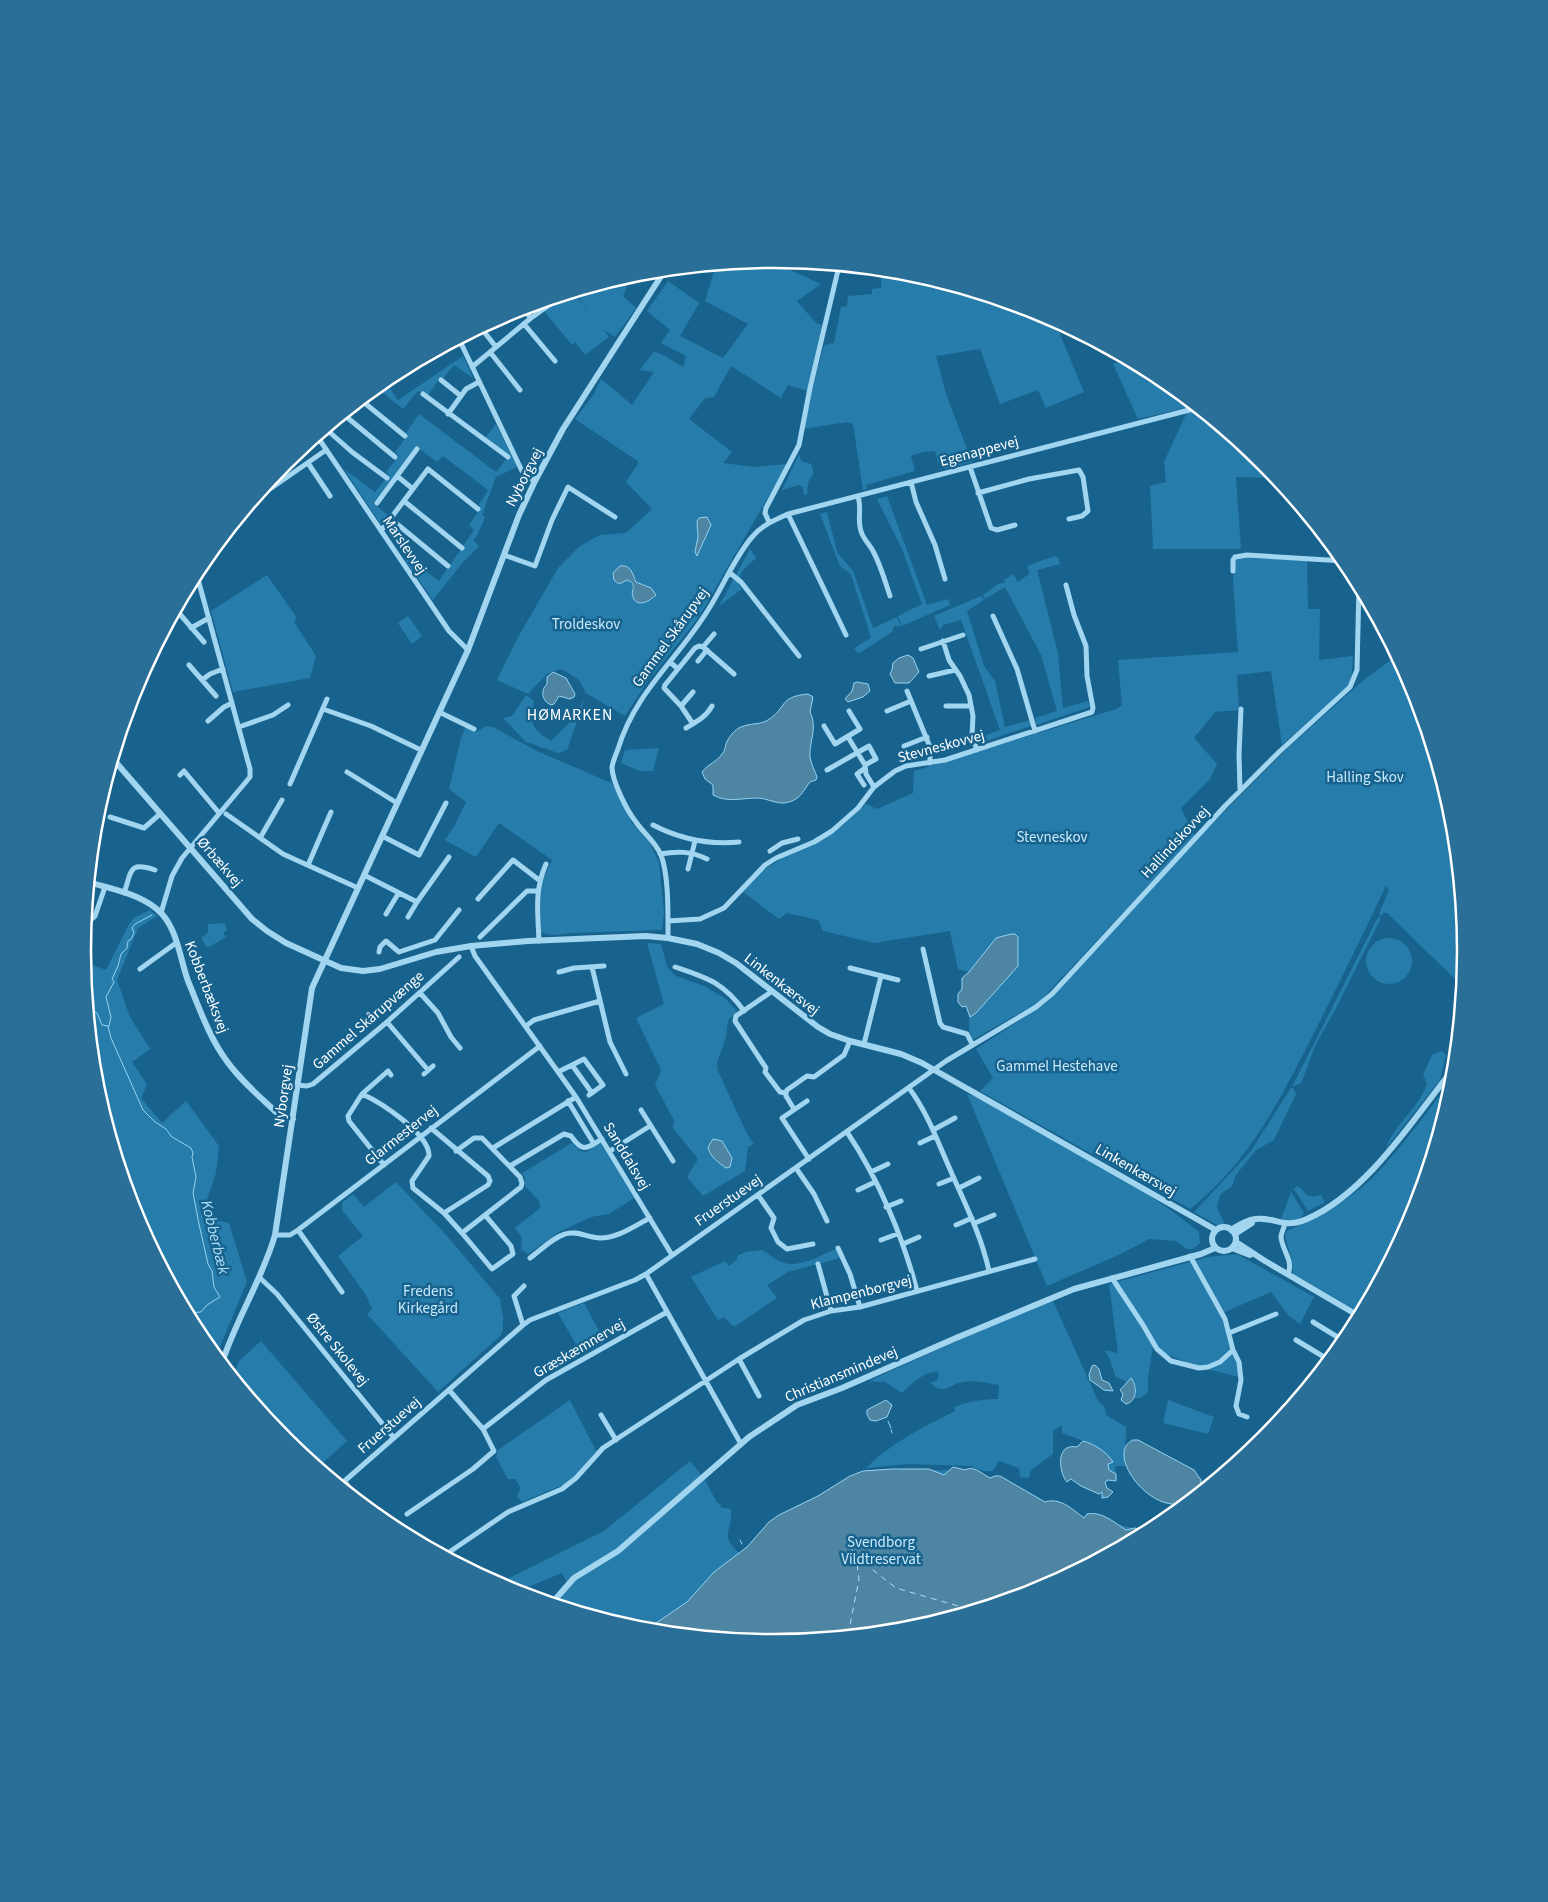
<svg xmlns="http://www.w3.org/2000/svg" width="1548" height="1902" font-family="'Source Sans 3',sans-serif">
  <style>
    .green { fill: #267dab; fill-rule: evenodd }
    .water { fill: #4e85a2; stroke: #95d3f2 }
    .lines { fill: none; stroke-linecap: round; stroke-linejoin: round }
    .stream { stroke: #95d3f2; stroke-width: 1 }
    .ferry { stroke: #aedef7; stroke-width: 1; stroke-dasharray: 6 5; stroke-linecap: butt }
    .minor { stroke: #a2d5ef; stroke-width: 5 }
    .tertiary { stroke: #a2d5ef; stroke-width: 6 }
    .labels { text-anchor: middle; stroke-width: 5; stroke-linejoin: round; paint-order: stroke }
    .street-label { font-size: 15px; fill: #fff; stroke: #17638e }
    .park-label { font-size: 15px; fill: #c9eafb; stroke: #17638e }
    .neighbourhood-label { font-size: 16px; letter-spacing: 1px; fill: #fff; stroke: #17638e }
    .water-label { font-size: 16px; font-style: italic; fill: #aedef7; stroke: #17638e }
    .rim { fill: none; stroke: #fff; stroke-width: 2.5 }
  </style>
  <rect width="100%" height="100%" fill="#17638e"/>
  <path class="green" d="M768 260 821 284 797 301 816 323 822 325 815 362 807 391 788 385 781 398 731 366 714 397 705 398 689 419 732 452 723 463 754 467 787 464 699 617 648 681 625 716 586 693 579 680 562 669 548 673 528 694 497 680 517 639 558 568 580 546 600 535 626 533 652 509 626 482 639 462 575 419 594 394 601 379 632 405 654 372 640 370 654 351 665 356 683 367 686 356 661 343 670 330 647 311 668 281 699 303 680 336 723 358 748 324 705 301 716 265ZM709 518 711 525C707 534 703 543 699 553L695 552 698 537 697 526ZM635 577 637 582 651 588 656 595 648 601 641 603 633 598C631 591 635 583 627 580L619 584 614 580Z
    M881 270 909 273 1039 312 1054 320 1084 392 1046 408 1038 390 1000 404 980 349 936 356 946 394 972 462 945 469 943 461 938 463 935 451 923 452 911 456 915 471 866 485 867 489 863 490 853 424 847 422 804 429 811 393 824 345 834 343 841 307 847 306 848 296 872 294V289L881 288Z
    M631 275 623 296 636 308 615 337 604 330 609 337 585 355 575 342 572 345 544 311 552 305 549 301 551 299 573 293 590 313 574 292Z
    M463 356 473 378 454 365 443 379 440 378 428 395 418 391 403 409 378 389 386 383 398 400Z
    M1126 359 1158 376 1195 406 1138 419 1113 364Z
    M1199 410 1263 462 1276 478 1236 477 1241 549H1153L1150 486 1166 482 1164 462 1187 412Z
    M419 414 496 472 509 456 486 437 496 424 517 467 496 477 482 515 485 517 478 534 473 540 479 546 464 561 433 600 405 560 407 557 439 581 474 530 469 525 480 509 479 504 488 490 443 456 437 462 417 447 373 503 389 516 382 526 344 469 375 492 389 475 386 472 399 456 395 452 408 435 406 433Z
    M799 454 801 461 811 464C815 475 813 473 809 481 807 484 808 491 807 495H804L803 487 799 485 782 490Z
    M887 496 927 605 948 599 950 605 902 626 898 616 922 604 902 549 877 499Z
    M827 512 837 552 853 571 873 628 897 617 901 626H894L892 632 858 654 854 648 871 638 851 574 840 566 820 514Z
    M750 549 756 558 743 570 737 581 742 589 719 606Z
    M1055 556 1058 557 1060 564 1037 570 1058 654 1063 708 1088 701 1090 707 1036 725 1035 718 1057 711 1041 655 1005 587 985 599 983 595 998 584 1005 583 1004 580 1013 574 1018 582 1030 573 1027 566Z
    M1239 557 1307 561 1308 609H1320L1319 660 1353 656 1351 683 1282 745 1271 671 1237 675 1239 710 1215 712 1194 738 1217 764 1210 779 1181 808 1195 836 1039 1002 972 1040 969 1029V1016L976 1013 999 986 1015 970 1019 962 1018 937 1013 934 996 938 969 972 958 969 950 931 874 943 823 931 818 920 787 913 779 919 742 891 762 871 786 856 823 840 843 825 866 804 877 809 913 793 914 771 1116 709 1122 705 1118 660 1238 652 1233 582 1235 560Z
    M267 575 297 618 294 622 316 656 310 678 233 692 211 611Z
    M981 596 984 600 967 611 984 666 995 681 1005 727 1030 720 1031 726 977 744 974 734 983 736 1000 730 961 620 943 625 940 630 934 616Z
    M408 616 422 636 412 644 398 623Z
    M1396 656 1413 687 1452 816 1465 951 1461 996 1457 981 1387 913H1383L1382 916 1379 914 1389 890 1386 886C1362 937 1337 987 1312 1037 1278 1103 1250 1161 1190 1209L980 1091 993 1078 976 1049 1049 1001 1197 839 1291 745 1360 683Z
    M526 695 534 701C530 725 531 728 551 741L575 717 585 698 567 750 558 753 526 742 503 718 512 716Z
    M486 726 493 727 537 751 609 782 611 781 632 823 649 842 659 862 664 913 662 930 570 933C560 934 551 937 541 932L540 896 542 881 552 860 499 823 476 857 445 840 455 825 466 802 449 789 461 738 466 727 476 732Z
    M659 748 653 771H640L621 763 625 750Z
    M150 910 157 916 138 928 117 980 130 1017 150 1049 132 1062 147 1084 141 1098 162 1123 186 1101 219 1146 216 1173 204 1208 214 1220 229 1223 247 1282 216 1356 199 1335 135 1215 112 1138 115 1134 107 1121 96 1086 84 962 106 970 129 924 134 918Z
    M1378 917 1381 918 1335 1010 1316 1044 1301 1083 1292 1087Z
    M224 923 227 930 223 933 226 937 207 948 201 938 208 933V924Z
    M1366 961a23 23 0 1 1 46 0a23 23 0 1 1-46 0Z
    M647 943 661 944 667 966 674 975 704 986 726 999 738 1012 728 1020 726 1037 717 1063 718 1071 747 1134 754 1144 748 1147 745 1171 703 1196 687 1177 698 1159 673 1128 674 1120 655 1085 661 1070 636 1018 664 1004Z
    M1441 1051 1446 1055 1440 1080 1386 1148C1395 1123 1420 1108 1427 1083L1423 1075 1432 1055Z
    M1453 1078 1452 1086 1413 1216 1361 1313 1293 1274 1292 1263 1285 1235 1287 1231C1320 1216 1354 1198 1379 1171 1406 1142 1429 1109 1453 1078Z
    M1291 1088H1293L1296 1094 1274 1140 1256 1150 1236 1175 1232 1186 1220 1195 1217 1207 1225 1225H1217L1194 1212 1250 1152Z
    M967 1094C986 1099 1008 1115 1025 1124 1085 1157 1146 1188 1199 1232L1200 1243 1193 1249H1187L1176 1241 1149 1239 1121 1254 1047 1286Z
    M572 1143 580 1151 586 1152 601 1143 634 1198 609 1214 591 1217 559 1232 528 1254 521 1249 522 1238 515 1228 540 1208V1202L525 1186V1178L522 1173Z
    M396 1182 448 1237 500 1299 503 1318V1330L500 1336 438 1392 367 1314 372 1309 366 1295 338 1256 363 1236 342 1210V1203L353 1194 364 1207Z
    M1297 1186C1308 1192 1304 1200 1321 1195L1325 1202 1308 1211 1294 1189Z
    M1291 1192 1304 1213C1300 1222 1289 1221 1281 1219Z
    M836 1249 840 1258 788 1272 767 1285 777 1298 734 1327 724 1317 718 1320 691 1277 725 1261 729 1266 738 1258 737 1256 745 1252 762 1250C767 1253 773 1258 779 1261 797 1270 819 1256 836 1249Z
    M1237 1254 1314 1297 1300 1324 1289 1316 1271 1292 1220 1314 1237 1361 1239 1377C1207 1369 1180 1363 1153 1346L1148 1378V1392L1141 1398H1135V1393L1128 1379 1127 1382 1116 1377C1112 1367 1111 1358 1104 1350L1118 1353 1109 1284 1208 1257Z
    M1053 1301 1098 1401 1105 1408 1106 1415 1126 1427 1125 1456 1127 1466H1115L1116 1474 1109 1470 1108 1468 1110 1462 1089 1443 1062 1433V1425L1053 1431V1454L1031 1470 1029 1478 1020 1477 1019 1468 999 1461C997 1463 996 1466 995 1468 991 1475 980 1469 973 1468L972 1466 909 1464 866 1468C891 1443 923 1427 955 1411V1407C968 1401 984 1399 998 1399L999 1385C988 1383 974 1380 963 1382 949 1384 945 1396 930 1383L937 1380 939 1375 937 1372C923 1371 912 1384 902 1393L885 1382 869 1381 997 1323Z
    M584 1303 605 1342 582 1355 558 1313Z
    M261 1341 347 1441 318 1467 285 1440 233 1377 239 1361Z
    M570 1400 596 1451 573 1478 565 1484 522 1502 517 1496 521 1488 515 1479H508L496 1457 498 1450Z
    M1168 1400 1214 1417 1208 1434 1163 1423Z
    M690 1461 705 1480 717 1503 721 1504 720 1507 731 1509C733 1534 718 1532 739 1553L747 1547 769 1522 779 1515 817 1496 850 1476 870 1471 971 1470 1084 1518 1149 1531 1038 1590 909 1629 774 1642 639 1629 556 1604 569 1587 562 1573 516 1592 506 1588 505 1580 604 1531Z"/>
  <path class="water" d="M707 517 711 525 697 556 695 552 698 537 697 521 699 518Z
    M620 566C631 564 633 575 636 582L651 588 656 595C651 600 637 609 633 597 631 593 634 589 633 585 632 581 630 582 627 580L619 584 614 580 613 573Z
    M908 655 913 658 919 672 909 683H895L890 674 892 670 893 663 899 658Z
    M553 672 566 678 575 694 574 697 570 699 559 696 554 704 551 705C542 701 540 691 547 684V677Z
    M857 682 868 684 870 691 863 697 848 702 845 699 852 691 854 683Z
    M808 694 813 697 810 712C818 728 809 741 810 757 811 764 815 771 817 777L816 780 810 782C804 789 802 797 792 801 779 807 769 798 757 798 742 798 727 803 713 795V785L705 779 702 772C708 764 717 762 722 754 725 751 725 748 726 744 728 738 735 729 741 727 750 723 760 725 768 720 788 707 778 697 808 694Z
    M1011 934H1015L1018 937V966L976 1013 970 1017 966 1006 962 1007 958 1002V994L962 989V978L969 972 996 938Z
    M713 1139 722 1141 732 1158 730 1167 726 1168C718 1162 710 1157 708 1147Z
    M1095 1365 1099 1369 1102 1380 1109 1383 1113 1391 1104 1390 1090 1380 1089 1375 1092 1366Z
    M1131 1378C1137 1385 1138 1401 1126 1404L1121 1400 1123 1394 1120 1390Z
    M886 1400 892 1405 887 1417 876 1421 870 1420 867 1414V1410Z
    M1133 1440H1138L1194 1470 1201 1480 1200 1492C1196 1495 1192 1499 1187 1502 1151 1517 1104 1453 1133 1440Z
    M1083 1441C1094 1444 1107 1452 1113 1462L1108 1464 1109 1470 1116 1474V1481L1108 1480 1105 1482 1107 1488 1113 1492 1108 1497 1102 1498V1492L1099 1494 1081 1486 1071 1479 1067 1482C1060 1475 1056 1449 1070 1447 1072 1446 1075 1447 1077 1447Z
    M953 1467 965 1470C974 1465 982 1474 990 1478L995 1476H1000L1045 1502C1060 1497 1072 1509 1084 1518L1087 1514C1102 1511 1115 1523 1126 1530L1135 1528 1148 1532 1038 1590 909 1629 774 1642 646 1630 687 1602 714 1572 747 1547 769 1522 779 1515 818 1496 850 1476 863 1471 892 1469H929L944 1475Z"/>
  <g class="lines">
    <path class="stream" d="M86 988 89 990 87 997
      M88 1003 89 1007 97 1013 102 1025 108 1026
      M108 1026 111 1038 143 1110 155 1122 166 1129 172 1137 191 1148 193 1153 192 1157 196 1177 193 1193 199 1224 208 1264 212 1271 214 1287 220 1297 207 1305 201 1312 187 1313
      M109 1026 111 1017 106 997 114 982 112 979 118 966 121 954 127 948 128 941 131 939 134 933 132 928 135 924 152 915
      M888 1421 891 1428
      M891 1430 892 1433
      M740 1540 742 1544"/>
    <path class="ferry" d="M848 1635 859 1579 857 1564 850 1548 873 1570 896 1588 972 1610"/>
    <path class="minor" d="M522 308 531 318
      M524 324 555 361
      M481 328 496 347
      M459 339 522 471 526 476 535 481
      M490 352 520 390
      M472 367 531 318 549 305
      M441 380 461 396
      M388 385 426 357
      M423 394 508 457
      M361 400 405 436
      M343 414 395 457
      M448 414 466 389 479 382
      M326 429 352 452 387 478
      M317 436 449 631 468 650
      M308 463 330 496
      M970 467 991 528 997 530 1015 525
      M397 476 413 489
      M911 482 916 502 935 545 945 579
      M267 491 326 450
      M978 493 1029 479 1079 470 1083 477 1088 511 1082 516 1069 519
      M858 496C862 509 857 520 861 531 863 539 870 545 873 551 881 566 885 581 890 596
      M404 501 462 548
      M377 503 417 449
      M788 514 846 635
      M391 519 448 566
      M769 522 765 513 766 508 799 445 810 388 839 266
      M381 531 428 469 478 509
      M504 555 535 566 552 520 568 487 615 517
      M1233 571V560L1235 557 1247 555 1344 561
      M730 573 741 582 799 656
      M189 586 192 590
      M178 612 204 642
      M993 616 1017 669 1035 731
      M191 628 209 618
      M943 641 949 660 960 676 969 695 973 716 972 736 977 750
      M703 647 714 634
      M921 649 963 635
      M698 661 707 650
      M670 662 678 669 695 648 699 646 703 647 734 674
      M189 665 216 696
      M678 669 665 685 664 688 681 706 693 724
      M929 676 955 670
      M202 680 210 674 223 669
      M907 691 930 747V763
      M681 706 693 692
      M946 706H971
      M323 709 371 726 421 750
      M887 711 911 701
      M439 712 474 729
      M208 721 224 707 232 703
      M824 726 835 744 860 729 849 711
      M239 727 273 715 288 705
      M686 728C696 722 706 717 712 706
      M848 737 865 765 866 774 874 787
      M904 746 927 737
      M827 770 869 746 876 759 865 765
      M347 772 397 803
      M180 775 184 771 219 813
      M290 784 327 699
      M864 785 857 774 865 768
      M1240 791 1239 754 1241 709
      M226 814 283 854 358 888
      M110 817 144 828 160 814
      M653 825C680 839 708 845 739 842
      M382 836 419 855 446 803
      M260 838 282 800
      M770 851 782 843 798 839
      M660 854C677 851 691 851 707 859
      M308 865 331 812
      M688 869 695 841
      M364 875 417 902 449 857
      M124 893C132 871 128 861 155 870
      M478 899 513 860 539 880
      M161 913 172 876 182 858 250 777V769L196 572
      M386 914 398 894
      M408 917 417 902
      M85 921 92 919 95 916 105 887
      M668 921 700 919 724 908 765 865 776 858 814 842 832 831 858 808 874 787 895 771 906 766 945 760 1092 712 1093 708 1087 676 1086 646 1074 615 1066 585
      M480 937 527 891H538
      M668 938C668 915 669 876 661 855 655 841 644 834 636 822 627 811 612 781 612 767 613 761 616 754 618 749 635 692 678 659 708 610 723 587 735 556 753 536 762 525 775 520 788 514L1197 408
      M539 941C538 912 534 891 546 864
      M471 946 475 956 576 1097 672 1255
      M923 949 940 1023 943 1027 967 1034 972 1044
      M379 952 380 947 386 941 399 952 435 940 459 910
      M592 967 610 1042 626 1074
      M675 967C707 978 723 982 744 1011
      M850 968 898 980
      M140 969 176 943
      M559 972 574 968 604 966
      M771 992 736 1016 735 1021 766 1068 765 1072 780 1092 786 1093V1096L794 1109
      M420 993 438 1013 451 1037 460 1048
      M387 1022 428 1070
      M526 1026 534 1020 600 1001
      M864 1044 881 976
      M572 1065 592 1093
      M558 1072 584 1059 603 1085 589 1095
      M424 1074 433 1066
      M297 1085 307 1086 313 1084 387 1022 459 957
      M909 1088C927 1112 937 1140 949 1167 964 1202 981 1234 989 1271
      M786 1093 787 1090 807 1076 814 1077 844 1055 850 1041
      M362 1094C380 1102 430 1134 429 1156L412 1181 413 1188 444 1213 488 1185 490 1181 488 1176 431 1128
      M568 1101 594 1144
      M807 1101 782 1118 809 1159
      M641 1110 673 1161
      M933 1130 955 1118
      M847 1132C878 1178 903 1237 917 1291
      M920 1143 935 1136
      M493 1148 576 1097
      M456 1151 474 1138H482L520 1177 522 1183 521 1187 485 1215
      M610 1151 650 1126
      M384 1165 349 1121 348 1116 362 1094 388 1071 391 1075
      M510 1166 564 1134 571 1136C583 1153 586 1149 602 1139
      M796 1168 814 1194 827 1221
      M871 1172 888 1164
      M939 1184 954 1178
      M959 1188 979 1178
      M858 1190 875 1182
      M758 1195 774 1218 771 1228 778 1242 787 1249 813 1244
      M886 1207 901 1201
      M444 1213 462 1233 485 1215 511 1246 513 1254 492 1269 462 1233
      M975 1223 994 1215
      M1285 1224C1284 1227 1282 1232 1281 1236 1281 1249 1294 1260 1288 1274
      M956 1225 972 1218
      M298 1230 342 1292
      M275 1235H290L298 1230 540 1046
      M881 1240 897 1234
      M903 1244 919 1237
      M838 1248 850 1274 860 1307
      M1190 1256 1225 1319 1233 1350 1239 1362 1241 1380 1236 1406 1239 1414 1247 1417
      M530 1258C541 1250 552 1238 565 1234 577 1230 588 1238 600 1238 618 1238 634 1226 650 1218
      M818 1264 831 1311
      M646 1274 741 1444
      M260 1278 277 1294 394 1438
      M1112 1278 1143 1325 1157 1349 1171 1361 1199 1368 1208 1367 1220 1362 1233 1350
      M1313 1322 1344 1341
      M523 1325 514 1296 524 1286
      M1229 1333 1276 1314
      M1296 1340 1329 1360
      M739 1359 759 1396
      M1285 1413 1283 1408 1298 1397
      M601 1415 616 1440
      M483 1429 546 1380 667 1312
      M1264 1437 1265 1438
      M345 1482 360 1502
      M340 1485 523 1325 530 1320 635 1280 646 1274 946 1061 1036 1007 1052 994 1225 806 1279 752 1350 687 1357 670 1359 585
      M407 1514 473 1469 494 1451 483 1429 449 1390
      M445 1555 508 1512 562 1489 576 1478 603 1448 739 1359 804 1320 831 1311 860 1307 1035 1259"/>
    <path class="tertiary" d="M113 759 252 919 267 931 286 943 341 968 363 971 380 969 436 952 471 946 528 941 646 936 668 938 697 944 719 953 736 963 818 1027 830 1034 850 1041 901 1054 922 1063 1216 1230
      M89 882C113 890 144 894 162 914 178 932 180 959 188 981 199 1007 209 1037 226 1060 240 1080 259 1096 276 1112L282 1116 293 1119
      M1212 1239a12 12 0 1 1 24 0a12 12 0 1 1-24 0Z
      M1231 1230C1239 1225 1246 1220 1255 1219 1275 1216 1282 1230 1307 1219 1367 1193 1414 1118 1454 1068
      M1235 1234 1252 1223
      M1236 1242 1265 1261 1359 1316
      M1232 1248 1250 1255
      M222 1363C236 1319 262 1280 275 1235L312 988 468 650 519 515 535 481 563 429 665 270
      M552 1603 574 1578 618 1551 749 1437 797 1405 842 1388 956 1338 1074 1289 1201 1254 1215 1248"/>
  </g>
  <g class="labels">
    <g class="street-label">
      <text transform="translate(979 451) rotate(-15)" y="5">Egenappevej</text>
      <text transform="translate(524 477) rotate(-63)" y="5">Nyborgvej</text>
      <text transform="translate(405 545) rotate(56)" y="5">Marslevvej</text>
      <text transform="translate(670 637) rotate(-54)" y="5">Gammel Skårupvej</text>
      <text transform="translate(941 746) rotate(-15)" y="5">Stevneskovvej</text>
      <text transform="translate(1175 842) rotate(-47)" y="5">Hallindskovvej</text>
      <text transform="translate(220 862) rotate(49)" y="5">Ørbækvej</text>
      <text transform="translate(782 984) rotate(38)" y="5">Linkenkærsvej</text>
      <text transform="translate(207 987) rotate(69)" y="5">Kobberbæksvej</text>
      <text transform="translate(368 1020) rotate(-41)" y="5">Gammel Skårupvænge</text>
      <text transform="translate(283 1096) rotate(-82)" y="5">Nyborgvej</text>
      <text transform="translate(401 1135) rotate(-38)" y="5">Glarmestervej</text>
      <text transform="translate(627 1156) rotate(59)" y="5">Sanddalsvej</text>
      <text transform="translate(1136 1170) rotate(30)" y="5">Linkenkærsvej</text>
      <text transform="translate(728 1200) rotate(-35)" y="5">Fruerstuevej</text>
      <text transform="translate(861 1292) rotate(-14)" y="5">Klampenborgvej</text>
      <text transform="translate(579 1348) rotate(-30)" y="5">Græskæmnervej</text>
      <text transform="translate(338 1349) rotate(51)" y="5">Østre Skolevej</text>
      <text transform="translate(841 1374) rotate(-23)" y="5">Christiansmindevej</text>
      <text transform="translate(389 1425) rotate(-41)" y="5">Fruerstuevej</text>
    </g>
    <g class="park-label">
      <text x="586" y="629">Troldeskov</text>
      <text x="1365" y="782">Halling Skov</text>
      <text x="1052" y="842">Stevneskov</text>
      <text x="1057" y="1071">Gammel Hestehave</text>
      <text x="428" y="1296">Fredens<tspan x="428" dy="17">Kirkegård</tspan></text>
      <text x="881" y="1547">Svendborg<tspan x="881" dy="17">Vildtreservat</tspan></text>
    </g>
    <g class="neighbourhood-label">
      <text x="570" y="720">HØMARKEN</text>
    </g>
    <g class="water-label">
      <text transform="translate(216 1237) rotate(76)" y="6">Kobberbæk</text>
    </g>
  </g>
  <path d="M0 0H1548V1902H0ZM91 951a683 683 0 1 1 1366 0a683 683 0 1 1-1366 0Z" fill="#2a6f97" fill-rule="evenodd"/>
  <path class="rim" d="M91 951a683 683 0 1 1 1366 0a683 683 0 1 1-1366 0Z"/>
</svg>
